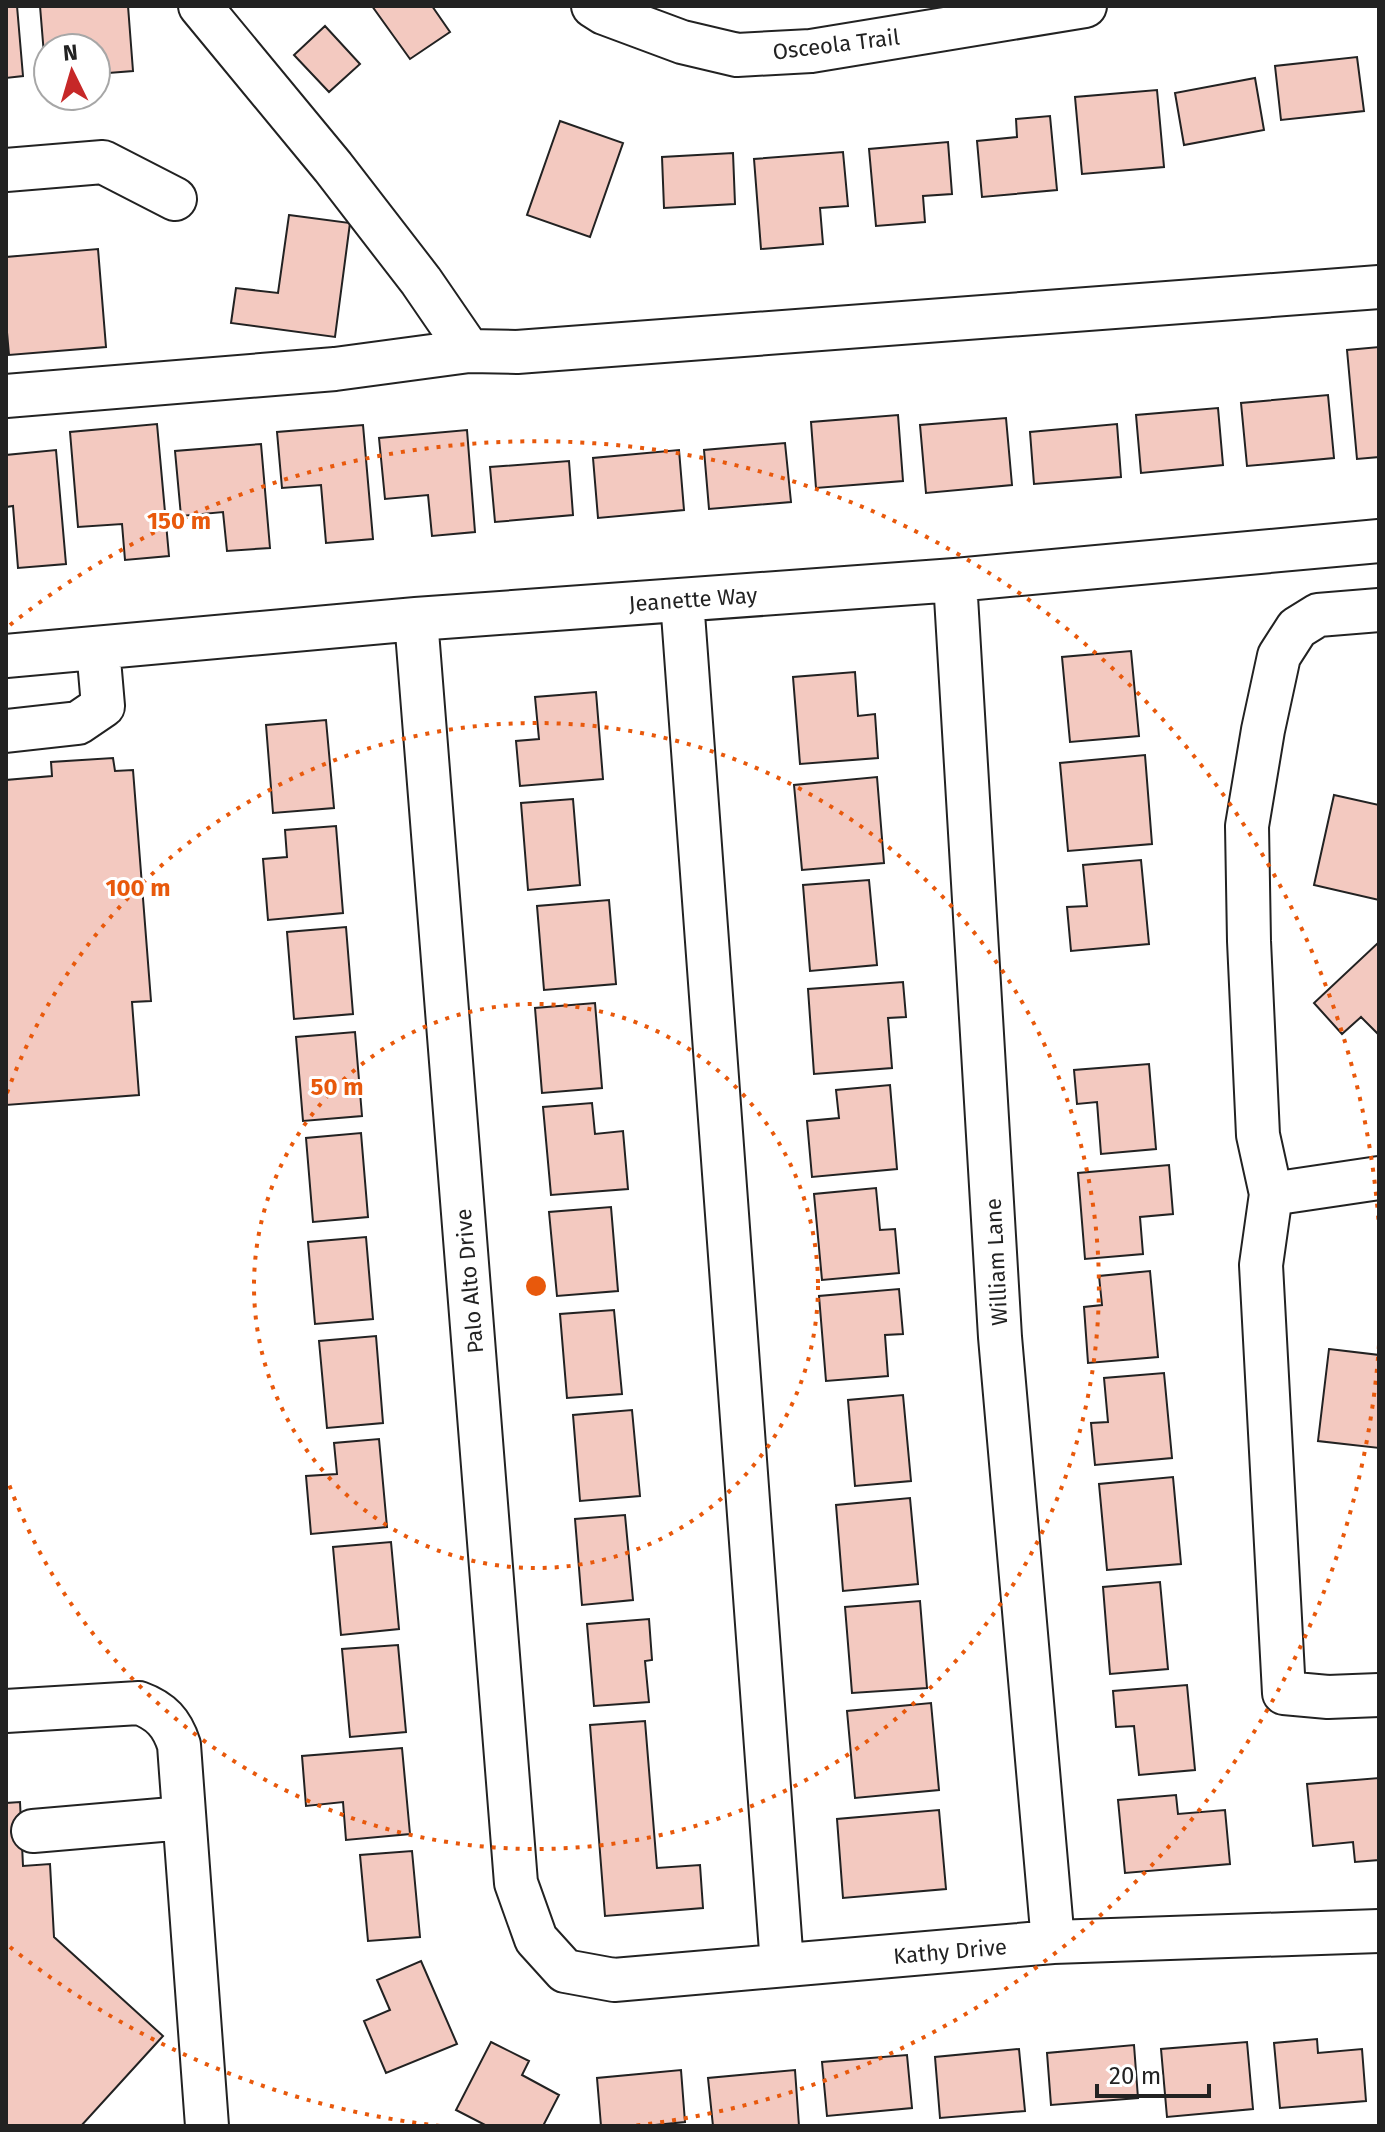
<svg xmlns="http://www.w3.org/2000/svg" width="1385" height="2132" font-family="'Fira Sans',sans-serif">
  <style>
    .building { fill: #f3c9c0; stroke: #222; stroke-width: 2 }
    .lines { fill: none; stroke-linecap: round; stroke-linejoin: round }
    .minor-casing { stroke: #222; stroke-width: 46 }
    .minor { stroke: #fff; stroke-width: 42 }
    .ring { fill: none; stroke: #e8590c; stroke-width: 4; stroke-dasharray: 4 8 }
    .labels { text-anchor: middle; stroke-width: 6; stroke-linejoin: round; paint-order: stroke }
    .street-label { font-size: 22px; fill: #222; stroke: #fff }
    .centre { fill: #e8590c; stroke: #fff; stroke-width: 4 }
    .ring-label { font-size: 24px; text-anchor: middle; font-weight: bold; fill: #e8590c; stroke: #fff; stroke-width: 6; stroke-linejoin: round; paint-order: stroke }
  </style>
  <rect width="100%" height="100%" fill="#fff"/>
  <path class="building" d="M6 6H17L23 76 6 78Z
    M40 6H128L133 71 96 74V48H48V78L46 79Z
    M372 6H432L450 32 410 59Z
    M325 26 360 64 329 92 294 55Z
    M1357 57 1364 111 1281 120 1275 66Z
    M1255 78 1264 130 1184 145 1175 93Z
    M1157 90 1164 167 1082 174 1075 97Z
    M1050 116 1057 190 982 197 977 141 1017 137 1016 119Z
    M560 121 623 143 590 237 527 215Z
    M948 142 952 194 923 196 925 222 876 226 869 149Z
    M843 152 848 206 820 208 823 244 761 249 754 159Z
    M733 153 735 204 664 208 662 157Z
    M289 215 350 223 335 337 231 323 236 288 278 293Z
    M98 249 106 347 9 355 6 321V257Z
    M1379 347V457L1357 459 1347 350Z
    M1328 395 1334 458 1247 466 1241 403Z
    M1218 408 1223 465 1141 473 1136 415Z
    M898 415 903 481 816 488 811 422Z
    M1006 418 1012 485 926 493 920 425Z
    M157 424 169 556 125 560 122 524 78 527 70 432Z
    M1117 424 1121 477 1034 484 1030 432Z
    M363 425 373 539 326 543 321 485 282 488 277 432Z
    M467 430 475 532 432 536 428 495 385 499 379 438Z
    M785 443 791 502 709 509 704 450Z
    M261 444 270 548 227 551 223 512 181 516 175 451Z
    M56 450 66 564 18 568 13 506 6 507V455Z
    M679 450 684 510 598 518 593 458Z
    M569 461 573 515 495 522 490 467Z
    M1131 651 1139 736 1070 742 1062 657Z
    M855 672 858 716 875 714 878 758 800 764 793 677Z
    M596 692 603 779 520 786 516 741 539 739 535 697Z
    M326 720 334 808 273 813 266 725Z
    M1145 755 1152 844 1068 851 1060 763Z
    M113 758 115 771 133 770 151 1001 132 1002 139 1095 6 1105V780L52 776 51 762Z
    M877 777 884 863 802 870 794 785Z
    M1334 795 1379 805V900L1314 885Z
    M573 799 580 885 528 890 521 803Z
    M336 826 343 913 268 920 263 859 287 857 285 830Z
    M1141 860 1149 944 1071 951 1067 907 1087 906 1083 865Z
    M869 880 877 965 810 971 803 885Z
    M609 900 616 984 544 990 537 906Z
    M346 927 353 1014 294 1019 287 932Z
    M1379 942V1035L1361 1017 1342 1034 1314 1003Z
    M903 982 906 1017 888 1018 892 1068 814 1074 808 989Z
    M595 1003 602 1088 542 1093 535 1008Z
    M355 1032 362 1116 303 1121 296 1037Z
    M1149 1064 1156 1149 1101 1154 1097 1102 1077 1104 1074 1070Z
    M890 1085 897 1169 812 1177 807 1121 839 1118 836 1090Z
    M592 1103 595 1134 623 1131 628 1189 551 1195 543 1107Z
    M361 1133 368 1217 313 1222 306 1138Z
    M1169 1165 1173 1214 1140 1217 1143 1254 1085 1259 1078 1173Z
    M876 1188 880 1230 895 1229 899 1273 822 1280 814 1194Z
    M611 1207 618 1291 557 1296 549 1212Z
    M366 1237 373 1319 315 1324 308 1242Z
    M1150 1271 1158 1357 1088 1363 1084 1307 1102 1305 1099 1276Z
    M899 1289 903 1334 885 1335 888 1376 826 1381 819 1296Z
    M614 1310 622 1394 567 1398 560 1314Z
    M376 1336 383 1423 327 1428 319 1341Z
    M1329 1349 1379 1355V1448L1318 1441Z
    M1164 1373 1172 1458 1095 1465 1091 1423 1108 1422 1104 1378Z
    M903 1395 911 1481 855 1486 848 1400Z
    M632 1410 640 1496 580 1501 573 1415Z
    M379 1439 387 1527 311 1534 306 1476 337 1474 334 1443Z
    M1173 1477 1181 1564 1107 1570 1099 1484Z
    M910 1498 918 1584 843 1591 836 1505Z
    M625 1515 633 1600 582 1605 575 1519Z
    M391 1542 399 1629 341 1635 333 1547Z
    M1160 1582 1168 1669 1110 1674 1103 1587Z
    M920 1601 927 1688 852 1693 845 1607Z
    M649 1619 652 1660 645 1661 649 1702 594 1706 587 1624Z
    M398 1645 406 1732 350 1737 342 1649Z
    M1187 1685 1195 1770 1139 1775 1134 1726 1116 1727 1113 1691Z
    M931 1703 939 1790 855 1798 847 1711Z
    M645 1721 657 1868 700 1865 703 1908 605 1916 590 1725Z
    M402 1748 410 1834 346 1840 343 1802 306 1806 302 1756Z
    M1379 1778V1860L1355 1862 1353 1842 1313 1846 1307 1784Z
    M1176 1795 1178 1814 1225 1810 1230 1864 1125 1873 1118 1800Z
    M20 1802 23 1866 50 1864 54 1937 163 2036 81 2126H6V1803Z
    M939 1810 946 1889 843 1898 837 1819Z
    M412 1851 420 1937 368 1941 360 1855Z
    M421 1961 457 2044 386 2073 364 2021 390 2010 377 1980Z
    M1317 2039 1318 2053 1362 2049 1366 2101 1280 2108 1274 2043Z
    M491 2042 529 2061 522 2075 559 2095 543 2126H487L456 2110Z
    M1247 2042 1253 2109 1167 2117 1161 2049Z
    M1134 2045 1138 2098 1051 2105 1047 2053Z
    M1019 2049 1025 2111 940 2118 935 2057Z
    M907 2055 912 2108 827 2116 822 2062Z
    M681 2070 685 2122 645 2126H601L597 2078Z
    M795 2070 799 2126H713L708 2078Z"/>
  <g class="lines">
    <defs>
      <path id="minor" d="M200 6 333 167 421 281 469 351 517 352 1379 287
        M593 6 604 13 682 42 737 55 811 51 1085 6
        M6 170 103 162 175 199
        M6 396 335 369 469 351
        M955 580 1000 1337 1053 1942
        M682 600 782 1965
        M416 619 516 1883 536 1939 565 1971 614 1980 1053 1942 1379 1931
        M6 656 416 619 955 580 1379 541
        M6 731 78 723 103 706 98 648
        M1379 1178 1271 1194 1261 1265 1284 1693 1328 1697 1379 1695
        M1271 1194 1258 1135 1249 941 1247 826 1263 730 1279 656 1297 628 1318 615 1379 610
        M6 1711 139 1703C161 1711 172 1723 179 1745L207 2126
        M33 1831 184 1818"/>
    </defs>
    <use href="#minor" class="minor-casing"/>
    <use href="#minor" class="minor"/>
  </g>
  <g class="ring">
    <circle cx="536" cy="1286" r="282"/>
    <path d="M7 1093A563 563 0 1 1 7 1479"/>
    <path d="M1379 1345A845 845 0 0 1 632 2126M440 2126A845 845 0 0 1 10 1947M10 625A845 845 0 0 1 1379 1227"/>
  </g>
  <g class="labels">
    <g class="street-label">
      <text transform="translate(836 44) rotate(-7)" y="8">Osceola Trail</text>
      <text transform="translate(693 599) rotate(-4)" y="8">Jeanette Way</text>
      <text transform="translate(996 1262) rotate(-93)" y="8">William Lane</text>
      <text transform="translate(469 1281) rotate(-95)" y="8">Palo Alto Drive</text>
      <text transform="translate(950 1951) rotate(-5)" y="8">Kathy Drive</text>
    </g>
  </g>
  <circle cx="536" cy="1286" r="12" class="centre"/>
  <g class="ring-label">
    <text x="179" y="529">150 m</text>
    <text x="138" y="896">100 m</text>
    <text x="337" y="1095">50 m</text>
  </g>
  <rect width="1385" height="2132" fill="none" stroke="#222222" stroke-width="16"/>
  <g transform="translate(72 72) rotate(355)"><circle r="38" fill="#ffffff" stroke="#a7a7a7" stroke-width="2"/>
  <path d="M0-6L14 30L0 20L-14 30Z" fill="#c62828"/>
  <text y="-12" font-size="22" font-weight="bold" text-anchor="middle" fill="#222222">N</text>
  </g>
  <path d="M1097 2084v12h112v-12" fill="none" stroke="#222222" stroke-width="4"/>
  <text x="1109" y="2084" font-size="24" fill="#222222" stroke="#ffffff" stroke-width="6" paint-order="stroke">20 m</text>
</svg>
